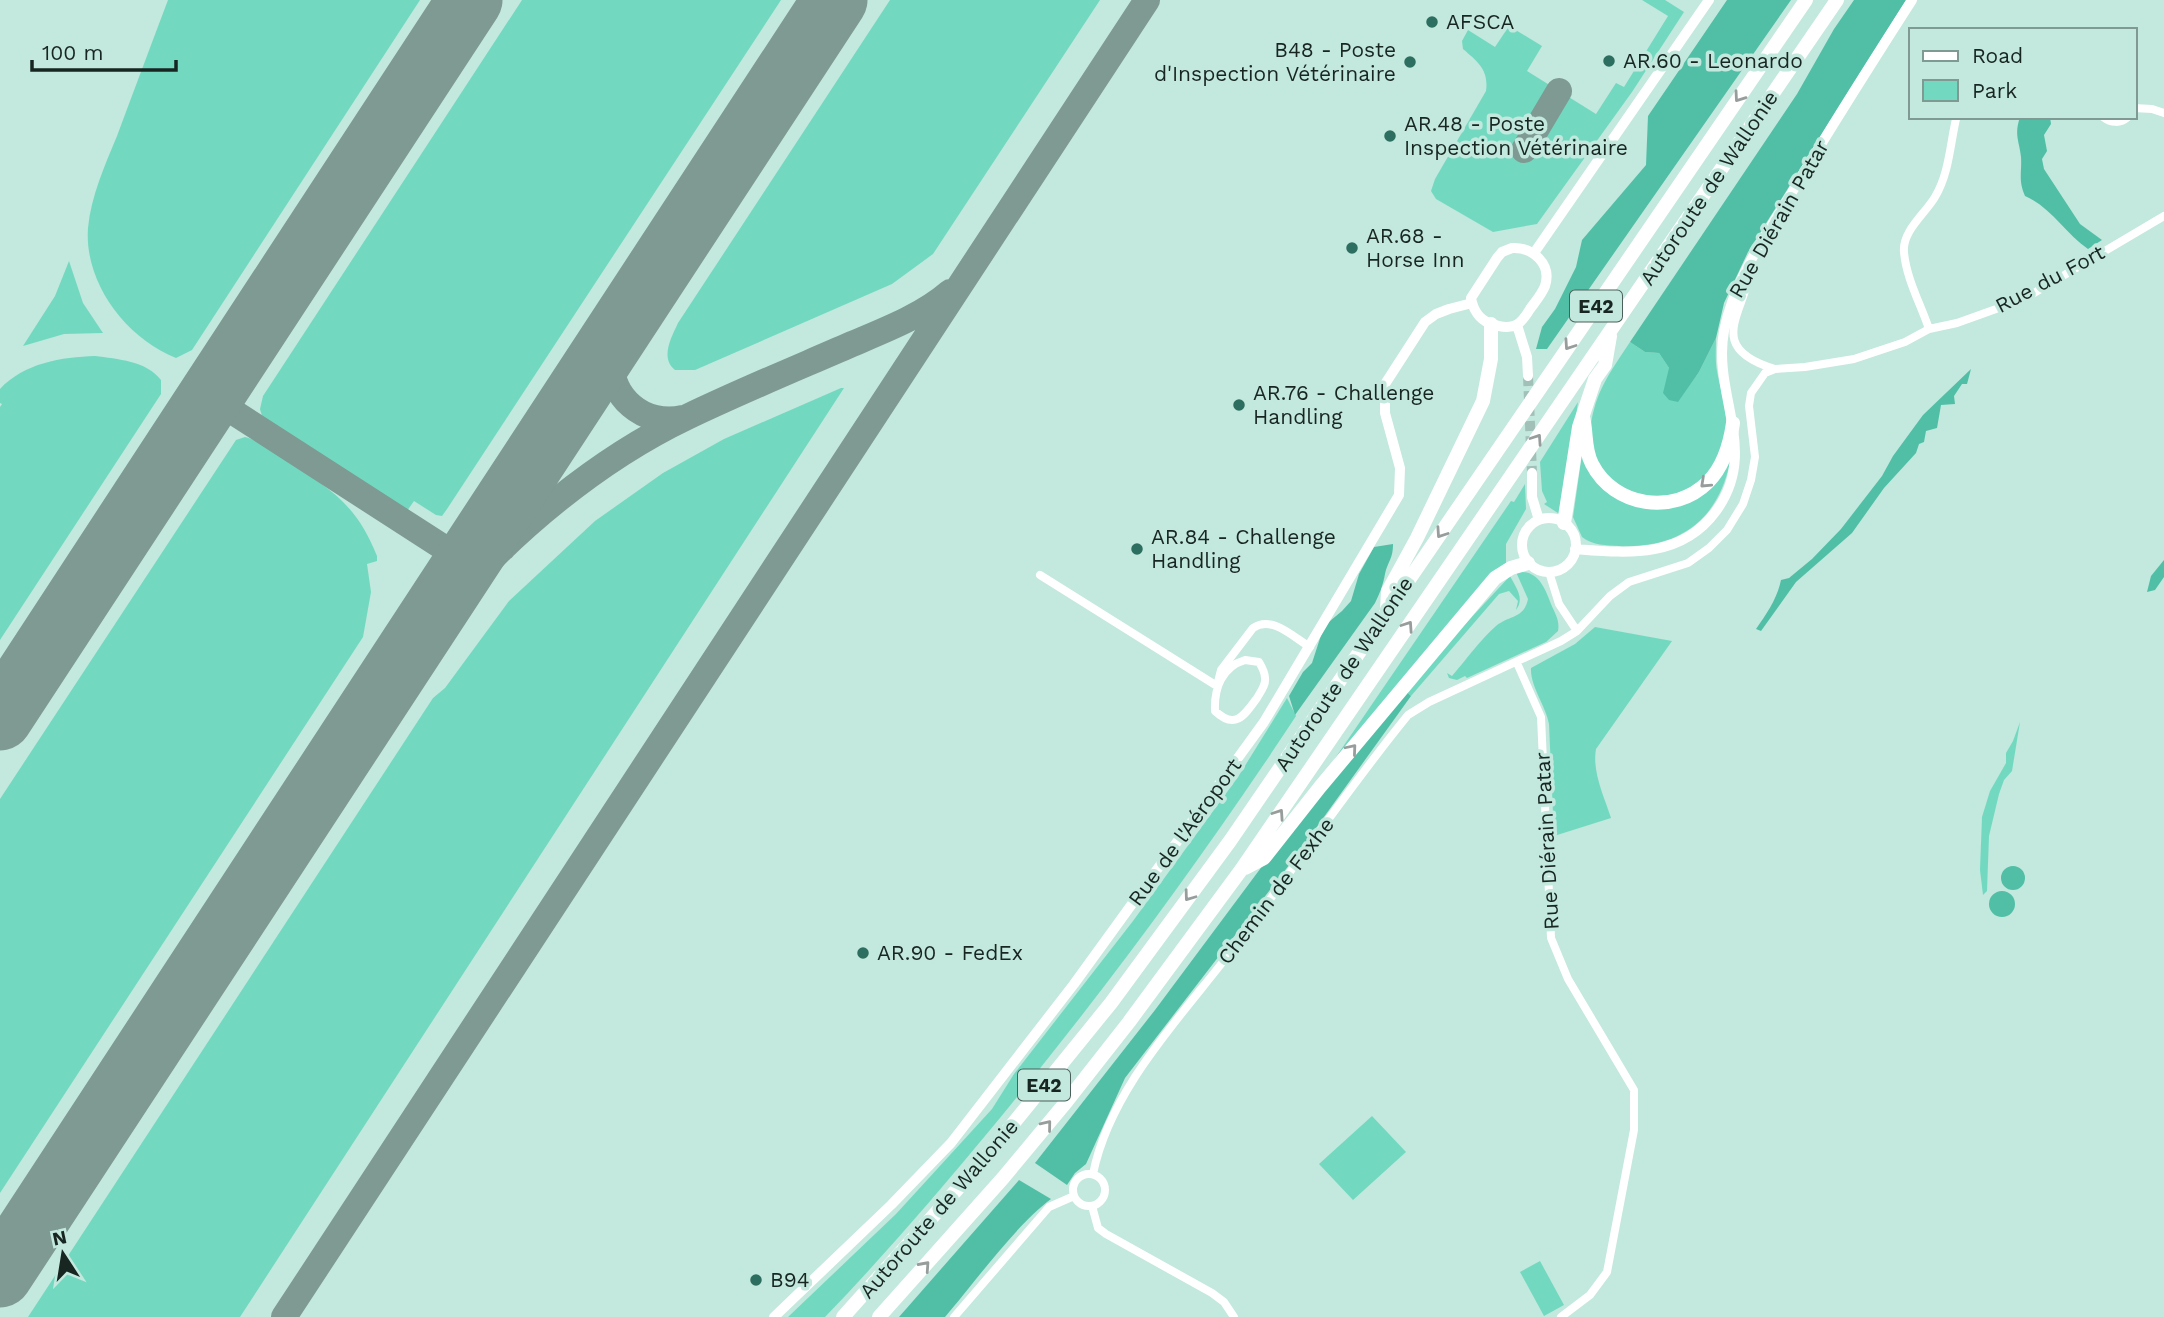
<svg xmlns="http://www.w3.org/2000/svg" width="2164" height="1317" font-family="'Work Sans',sans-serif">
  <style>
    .green { fill: #72d9c0 }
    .forest { fill: #51bfa6 }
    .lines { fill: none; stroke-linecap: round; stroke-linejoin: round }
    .taxiway { stroke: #7e9a92; stroke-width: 26 }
    .runway { stroke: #7e9a92; stroke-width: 65 }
    .tertiary-tunnel { stroke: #a1c1b8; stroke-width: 10; stroke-dasharray: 10 5; stroke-linecap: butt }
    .minor { stroke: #fff; stroke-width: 8 }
    .tertiary { stroke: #fff; stroke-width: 10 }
    .motorway { stroke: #fff; stroke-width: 14 }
    .oneway { stroke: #979d9c }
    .poi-dot { fill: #2c6e5f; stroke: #c3e8dd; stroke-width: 2.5 }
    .labels { text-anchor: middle; stroke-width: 7; stroke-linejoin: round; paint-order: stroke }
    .shield { fill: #c3e8dd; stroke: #4b605a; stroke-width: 2 }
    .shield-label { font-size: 19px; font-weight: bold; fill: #182622 }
    .poi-label { font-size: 21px; fill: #182622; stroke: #c3e8dd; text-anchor: start }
    .street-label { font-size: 21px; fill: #182622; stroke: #c3e8dd }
  </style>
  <rect width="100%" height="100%" fill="#c3e8dd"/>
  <path class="green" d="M168 0H420L192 350 176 358C126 338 84 283 88 228 91 196 105 165 117 136 134 90 151 45 168 0Z
    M522 0H781L447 509 442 516 436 515 414 501 407 511 262 416 260 409 263 396Z
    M890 0H1100L933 254 892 284 695 370H675C660 358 671 338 678 323Z
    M1642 0H1665L1684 12 1632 92 1537 224 1493 232 1436 199 1431 191 1435 179 1486 91C1489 70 1478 62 1463 49L1462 41 1468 30 1495 47 1509 26 1542 46 1527 71 1596 114 1616 83 1624 87 1668 16Z
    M69 261 83 303 103 333 64 334 23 346 55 296Z
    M1716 338C1716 349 1715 360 1717 371 1720 389 1728 411 1726 429 1726 436 1722 443 1720 450 1694 531 1571 499 1593 413 1599 386 1615 365 1630 342L1645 352 1659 353 1669 368 1677 402 1699 372Z
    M95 356C117 359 147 361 161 380V394L0 640V407L2 404 0 403V389C24 363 62 357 95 356Z
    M841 388H844L240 1317H28L433 698 445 688 509 601 595 521 663 473 724 439Z
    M1578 402 1576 416 1561 515 1544 504 1547 502 1542 491 1540 462Z
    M245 437C259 440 271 451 283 458 329 488 356 503 377 556V561L367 564 371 592 363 637 0 1193V799L236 440Z
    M1582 454 1589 467 1659 508 1730 462C1718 521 1678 549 1619 546 1605 545 1594 546 1582 537L1573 517Z
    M1525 484 1526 509 1506 544V563L1500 567 1325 773 1511 501 1514 502Z
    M1516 572C1538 570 1544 586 1551 604 1555 614 1560 620 1558 631L1546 642 1467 678 1465 676 1457 680 1449 678 1447 673 1452 676C1466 660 1480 640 1496 626 1509 615 1524 619 1528 599Z
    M1510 576C1516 588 1525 598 1516 610L1518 601 1509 591 1499 594 1411 696 1406 691 1456 634Z
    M1595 627 1672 641 1596 749C1592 772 1604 796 1611 818L1554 836 1549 724C1546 706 1530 686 1531 668L1575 644Z
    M1287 698 1296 716C1202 859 1099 998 990 1130 937 1194 883 1257 825 1317H788L896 1214 992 1109 1014 1074 1133 921 1238 777Z
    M2020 722 2012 771 2004 780 1999 794 1989 836 1987 891 1983 895 1980 870 1982 817 1990 791 2006 763V753L2013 741Z
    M1372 1116 1406 1152 1353 1200 1319 1164Z
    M1540 1261 1564 1305 1544 1316 1520 1272Z"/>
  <path class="forest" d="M1727 0H1791L1547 349H1536L1542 327 1555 309 1576 267 1582 240 1646 165 1648 116Z
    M1854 0H1906L1748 252 1724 303 1716 338 1699 372 1678 402 1669 400 1663 393 1669 368 1659 353 1645 352 1630 342 1797 94 1834 29Z
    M2020 117H2050L2051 124 2044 135 2047 151 2042 159 2044 169 2080 224 2102 240 2088 249C2065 233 2051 207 2025 196 2018 180 2022 173 2021 157 2019 140 2014 135 2020 117Z
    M1971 369 1967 384H1962L1954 396 1955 404 1941 405 1937 428 1926 431 1924 442 1919 444 1916 453 1884 488 1852 533 1796 582 1761 631 1756 629C1767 613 1777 599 1781 580L1789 578 1812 559 1841 529 1882 476 1893 456 1923 415Z
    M1393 544C1393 559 1388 561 1385 574 1383 585 1380 593 1375 603L1295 715 1289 696 1303 672 1312 663 1324 626 1342 611 1351 601 1359 574 1374 547Z
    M2164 560V577L2155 590 2147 592 2151 576Z
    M1406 691 1411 696 1293 860 1125 1078 1086 1164 1075 1173 1067 1185 1035 1163 1155 1010 1269 857Z
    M2001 878a12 12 0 1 1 24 0a12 12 0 1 1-24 0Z
    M1989 904a13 13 0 1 1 26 0a13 13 0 1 1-26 0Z
    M1019 1180 1051 1199C1015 1226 975 1282 945 1317H899Z"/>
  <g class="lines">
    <path class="taxiway" d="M1524 150 1559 91
      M626 320C621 331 613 343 612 356 608 397 644 427 683 418
      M210 397 452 553C471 558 486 558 503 548
      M338 757C374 706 408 655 448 607 510 532 599 459 687 417 741 391 797 368 852 344 885 330 922 316 950 292
      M284 1317 1147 0"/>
    <path class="runway" d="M0 718 470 0
      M0 1275 835 0"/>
    <path class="tertiary-tunnel" d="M1528 376 1532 473"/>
    <path class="minor" d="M2134 108 2152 109 2164 113
      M2103 117C2111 123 2120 124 2128 117
      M1750 265C1749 310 1700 346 1775 369
      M1929 329C1921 305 1906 278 1904 252 1902 231 1925 214 1935 197 1949 174 1950 145 1956 119
      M1549 572 1559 604 1577 631
      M1040 575 1217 686 1221 670 1253 628C1272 615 1293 637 1310 647
      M1245 660 1259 662C1262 667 1265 672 1265 678 1266 685 1261 691 1257 698 1244 716 1235 730 1215 711 1214 688 1222 667 1245 660Z
      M1517 663 1541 717 1551 938 1568 979 1634 1090V1130L1607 1272 1590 1295 1561 1317
      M1073 1190a16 16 0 1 1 32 0a16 16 0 1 1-32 0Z
      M1093 1174C1111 1084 1189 1009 1242 937 1298 863 1350 786 1408 715L1429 702 1561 641 1577 631 1610 596 1629 582 1688 563 1709 548 1727 530 1743 504 1751 480 1755 457 1749 406 1751 393 1765 373 1775 369 1805 367 1854 359 1905 342 1929 329 1957 323 2010 304 2034 293 2164 216
      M1092 1206 1098 1228 1106 1234 1212 1293 1224 1302 1234 1317
      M954 1317 1049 1207 1074 1196"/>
    <path class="tertiary" d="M1512 248C1533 247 1552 264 1545 286 1542 294 1535 302 1530 309 1527 314 1522 322 1516 325 1508 329 1497 326 1489 323 1479 319 1473 309 1471 298L1497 258 1502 252Z
      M1534 253 1709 0
      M1517 325 1527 357 1528 376
      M1532 473V497L1539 520
      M1522 545a27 27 0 1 1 54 0a27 27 0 1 1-54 0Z
      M1575 549C1627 553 1681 559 1716 511 1760 451 1712 395 1724 331 1734 280 1764 238 1791 194 1830 128 1871 64 1912 0
      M774 1317 891 1205 951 1143 1074 984 1264 722 1399 495 1400 468 1385 413V384L1425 322 1436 314 1449 309 1472 303"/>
    <path class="motorway" d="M1583 417C1587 433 1584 449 1592 464 1614 507 1674 516 1708 482 1724 466 1730 444 1733 423
      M1564 523 1579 427 1595 379 1605 365 1610 336
      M1387 610 1388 591 1417 538 1483 401 1491 359V324
      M1245 868 1264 858 1320 787 1495 578 1511 568 1528 563
      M843 1317 986 1157 1111 1003 1230 841 1806 0
      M879 1317 1003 1178 1067 1101 1129 1022 1241 870 1837 0"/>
  </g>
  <defs><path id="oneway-chevron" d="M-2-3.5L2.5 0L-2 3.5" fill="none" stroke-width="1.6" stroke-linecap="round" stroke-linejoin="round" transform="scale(1.75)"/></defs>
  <g class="oneway">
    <use href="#oneway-chevron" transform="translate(1739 97) rotate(125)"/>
    <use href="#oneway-chevron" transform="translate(1569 345) rotate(124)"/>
    <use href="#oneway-chevron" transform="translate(1537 439) rotate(-56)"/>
    <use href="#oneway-chevron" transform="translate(1705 483) rotate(137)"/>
    <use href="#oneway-chevron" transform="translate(1441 533) rotate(124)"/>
    <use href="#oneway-chevron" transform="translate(1408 626) rotate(-56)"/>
    <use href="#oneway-chevron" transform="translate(1352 749) rotate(-50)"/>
    <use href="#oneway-chevron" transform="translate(1279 814) rotate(-56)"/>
    <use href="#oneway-chevron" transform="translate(1189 896) rotate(126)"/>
    <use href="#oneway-chevron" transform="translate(1047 1125) rotate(-51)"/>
    <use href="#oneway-chevron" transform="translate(925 1266) rotate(-48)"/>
  </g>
  <g class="poi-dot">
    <circle cx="1432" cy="22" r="7"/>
    <circle cx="1609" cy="61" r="7"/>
    <circle cx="1410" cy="62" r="7"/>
    <circle cx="1390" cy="136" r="7"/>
    <circle cx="1352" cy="248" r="7"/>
    <circle cx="1239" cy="405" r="7"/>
    <circle cx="1137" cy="549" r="7"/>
    <circle cx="863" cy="953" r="7"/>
    <circle cx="756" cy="1280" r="7"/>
  </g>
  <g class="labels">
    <g class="shield">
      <rect x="1570" y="290.5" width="52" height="31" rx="5"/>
      <rect x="1018" y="1069.5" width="52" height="31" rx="5"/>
    </g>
    <g class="shield-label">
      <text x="1596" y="313">E42</text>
      <text x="1044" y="1092">E42</text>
    </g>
    <g class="poi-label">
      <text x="1446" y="29">AFSCA</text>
      <text x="1396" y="57" text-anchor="end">B48 - Poste<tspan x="1396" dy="24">d'Inspection Vétérinaire</tspan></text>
      <text x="1623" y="68">AR.60 - Leonardo</text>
      <text x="1404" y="131">AR.48 - Poste<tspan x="1404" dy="24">Inspection Vétérinaire</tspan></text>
      <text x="1366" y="243">AR.68 -<tspan x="1366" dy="24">Horse Inn</tspan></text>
      <text x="1253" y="400">AR.76 - Challenge<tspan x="1253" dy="24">Handling</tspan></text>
      <text x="1151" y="544">AR.84 - Challenge<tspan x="1151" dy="24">Handling</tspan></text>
      <text x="877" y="960">AR.90 - FedEx</text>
      <text x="770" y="1287">B94</text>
    </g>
    <g class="street-label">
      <text transform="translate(1709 188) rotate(-56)" y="7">Autoroute de Wallonie</text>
      <text transform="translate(1779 219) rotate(-60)" y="7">Rue Diérain Patar</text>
      <text transform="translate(2050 279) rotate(-28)" y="7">Rue du Fort</text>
      <text transform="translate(1344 674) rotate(-56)" y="7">Autoroute de Wallonie</text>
      <text transform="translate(1185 832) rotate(-54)" y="7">Rue de l'Aéroport</text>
      <text transform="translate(1547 841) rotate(-93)" y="7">Rue Diérain Patar</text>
      <text transform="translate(1276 891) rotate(-53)" y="7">Chemin de Fexhe</text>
      <text transform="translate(939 1209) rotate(-49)" y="7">Autoroute de Wallonie</text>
    </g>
  </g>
  <rect x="1909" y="28" width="228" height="91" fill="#c3e8dd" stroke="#7f9a92" stroke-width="2"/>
  <rect x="1923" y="51" width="35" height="10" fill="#ffffff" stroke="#7f9a92" stroke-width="2"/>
  <text x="1972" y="63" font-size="21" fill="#182622">Road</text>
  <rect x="1923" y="80" width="35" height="21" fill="#72d9c0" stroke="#7f9a92" stroke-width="2"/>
  <text x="1972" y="98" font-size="21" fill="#182622">Park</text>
  <g transform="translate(63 1254) rotate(348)" stroke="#c3e8dd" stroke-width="5" paint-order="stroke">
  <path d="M0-5L12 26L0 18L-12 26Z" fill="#182622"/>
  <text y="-10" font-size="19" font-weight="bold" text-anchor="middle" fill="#182622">N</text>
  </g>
  <path d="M32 60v10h144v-10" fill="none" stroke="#182622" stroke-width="3.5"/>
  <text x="42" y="60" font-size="21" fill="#182622" stroke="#c3e8dd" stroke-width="5" paint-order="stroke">100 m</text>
</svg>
